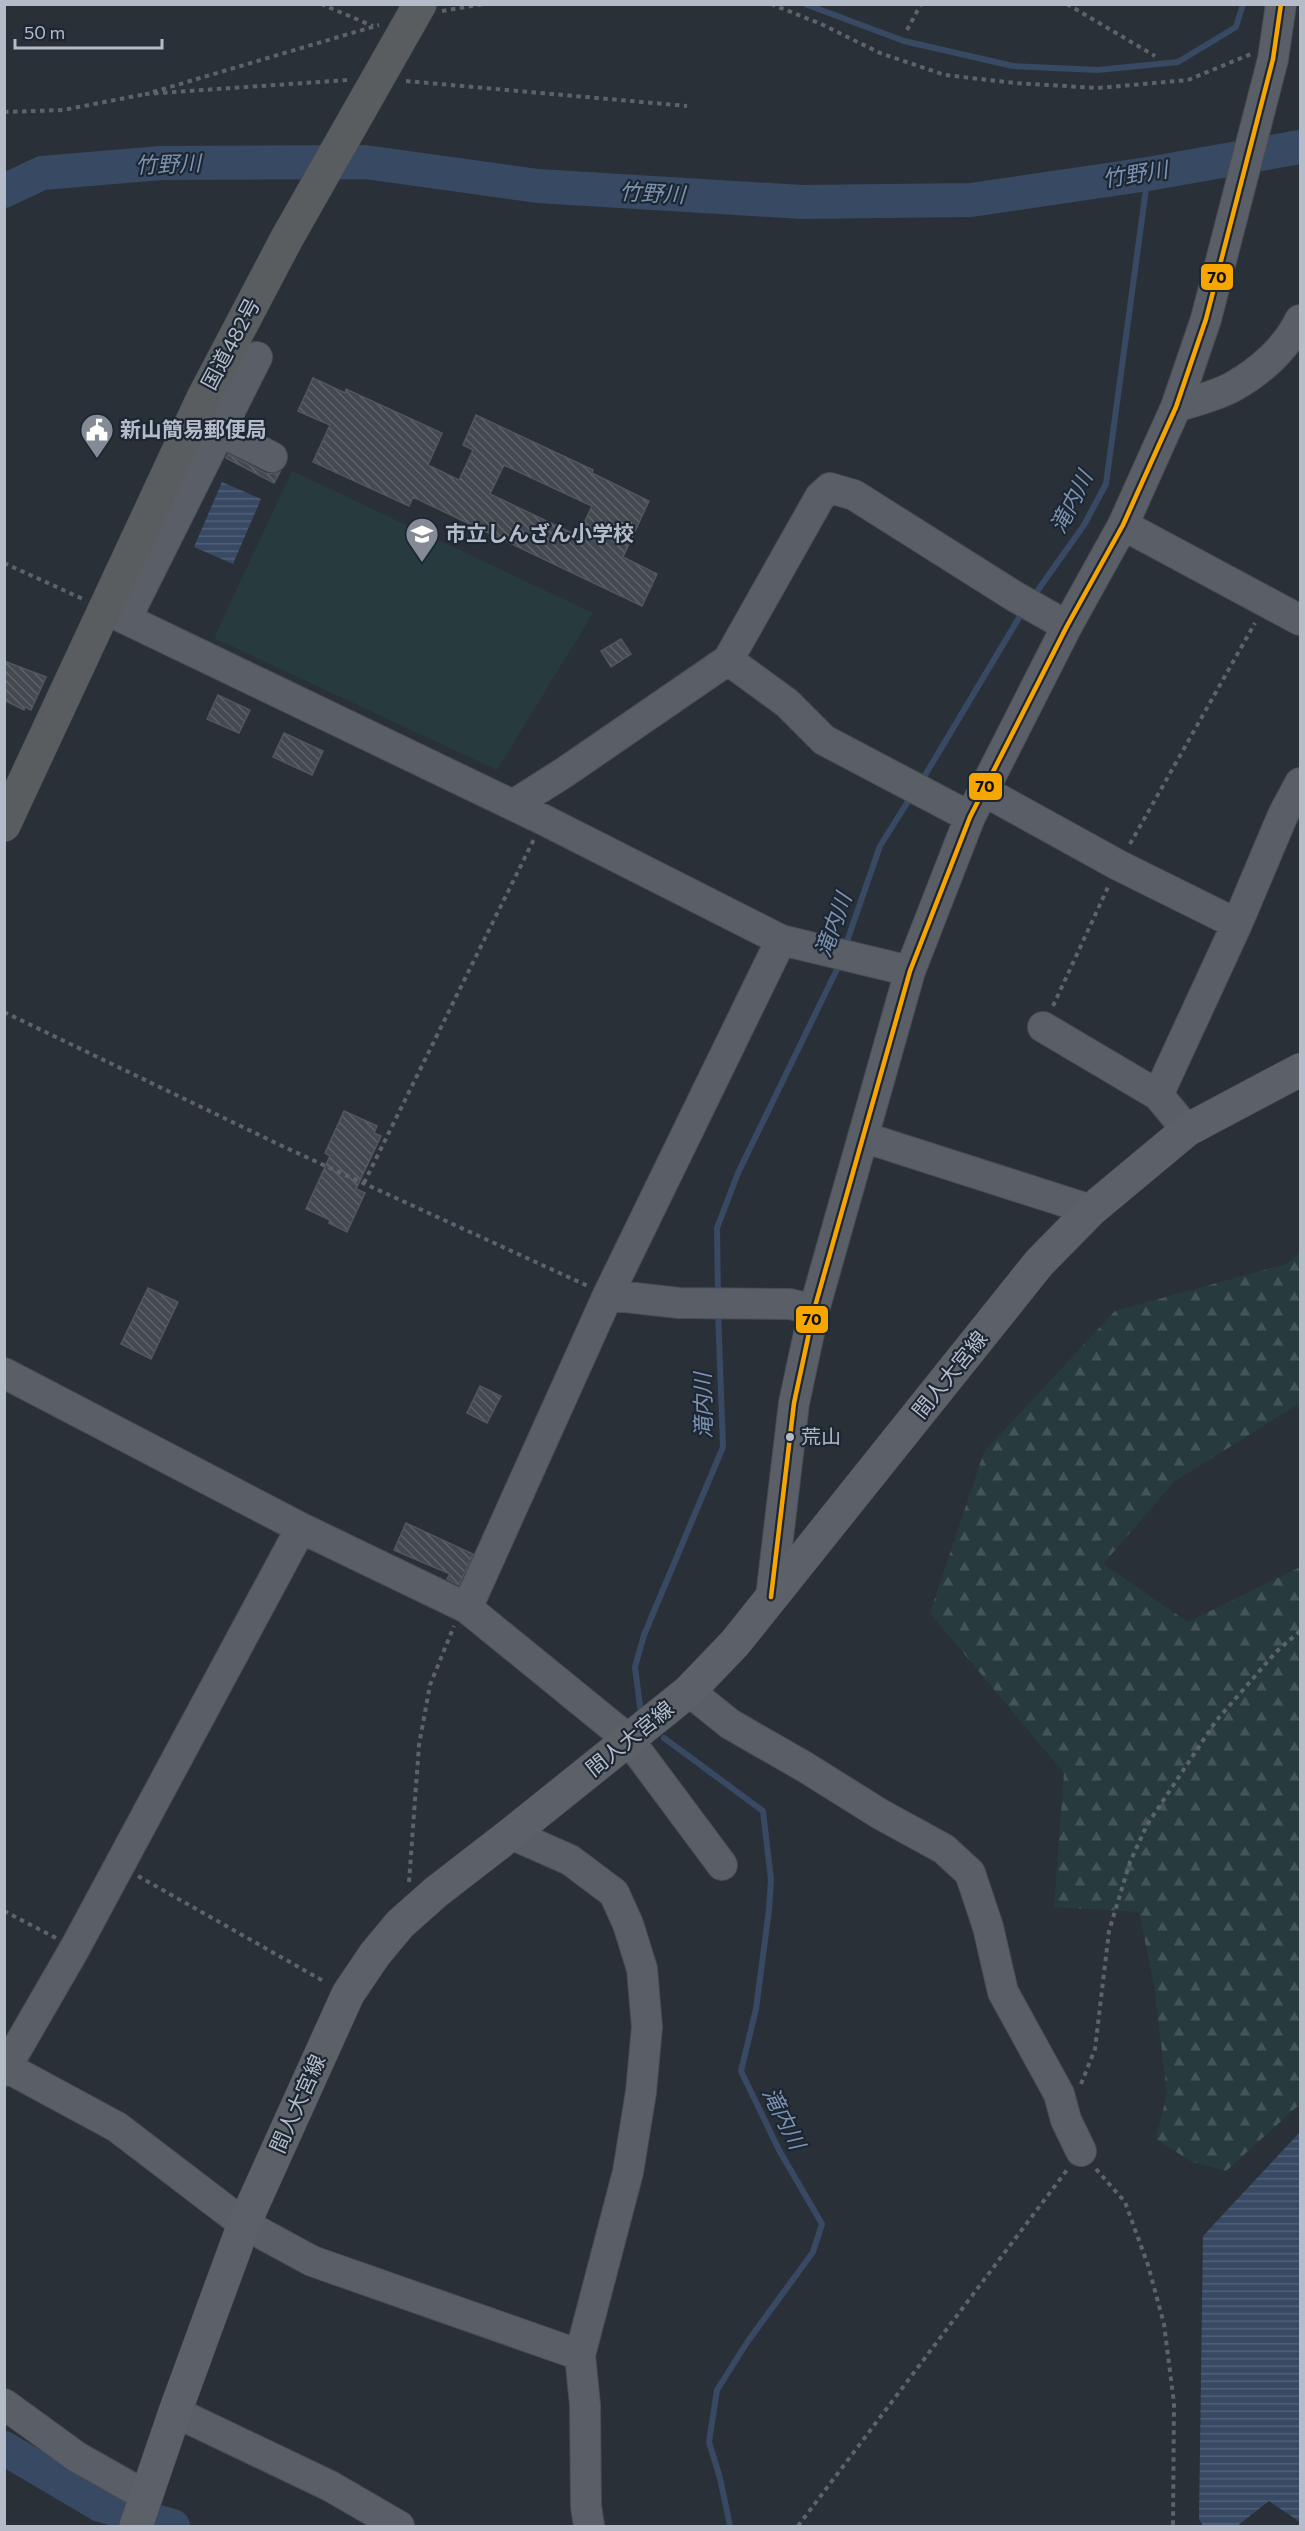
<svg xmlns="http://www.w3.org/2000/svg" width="1305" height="2531" font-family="Commissioner,'Noto Sans JP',sans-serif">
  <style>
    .forest { fill: url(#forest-firs) }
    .pitch { fill: #273a3e }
    .water { fill: url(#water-rules) }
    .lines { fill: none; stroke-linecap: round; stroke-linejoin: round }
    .stream { stroke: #384963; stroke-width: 6 }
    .river { stroke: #384963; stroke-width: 34 }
    .building { fill: url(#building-back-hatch); stroke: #52575f; stroke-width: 1.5; fill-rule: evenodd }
    .minor-casing { stroke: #484c53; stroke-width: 32 }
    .major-casing { stroke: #484c55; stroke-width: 34 }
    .highway-casing { stroke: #474c53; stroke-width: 34 }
    .path { stroke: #5d636a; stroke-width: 4; stroke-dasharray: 4.5 4.5; stroke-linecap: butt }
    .minor { stroke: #5a5e66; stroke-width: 30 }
    .major { stroke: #5c6168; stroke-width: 33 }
    .highway { stroke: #5a5d60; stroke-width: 33 }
    .bus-1-casing { stroke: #1d2633; stroke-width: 9 }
    .bus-1 { stroke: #f7a600; stroke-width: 4.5 }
    .bus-dot { fill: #b4bcc9; stroke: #1d2633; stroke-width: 2 }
    .labels { text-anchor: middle; stroke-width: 4.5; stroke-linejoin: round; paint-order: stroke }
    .bus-label { font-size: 20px; fill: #b4bcc9; stroke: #1d2633; text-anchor: start }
    .street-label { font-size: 21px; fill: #b4bcc9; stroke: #1d2633 }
    .poi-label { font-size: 21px; font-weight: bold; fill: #b4bcc9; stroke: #1d2633; text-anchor: start }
    .water-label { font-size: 22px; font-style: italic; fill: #7c92b1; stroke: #1d2633 }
    .line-badge { stroke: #1d2633; stroke-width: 2 }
    .pale-badge-label { font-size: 16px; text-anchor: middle; font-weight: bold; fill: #111 }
  </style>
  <defs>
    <pattern id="forest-firs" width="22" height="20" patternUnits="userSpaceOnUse" patternTransform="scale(1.5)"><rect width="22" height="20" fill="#273a3e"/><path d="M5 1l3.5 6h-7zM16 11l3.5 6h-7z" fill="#445559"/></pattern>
    <pattern id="water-rules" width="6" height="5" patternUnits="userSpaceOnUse" patternTransform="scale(1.5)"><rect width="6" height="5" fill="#384963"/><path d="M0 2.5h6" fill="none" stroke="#526178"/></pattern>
    <pattern id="building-back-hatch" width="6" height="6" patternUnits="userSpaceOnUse" patternTransform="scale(1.5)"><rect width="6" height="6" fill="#444950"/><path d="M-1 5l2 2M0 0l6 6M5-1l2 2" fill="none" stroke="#5d6168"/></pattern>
  </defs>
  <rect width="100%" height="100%" fill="#2a3038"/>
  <path class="forest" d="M1300 1253V1403L1175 1481 1103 1564 1188 1622 1300 1567V2104L1226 2171 1192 2162 1156 2139 1167 2094 1154 1985 1139 1912 1054 1907 1064 1773 930 1613 984 1452 1115 1311 1286 1264Z"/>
  <path class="pitch" d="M292 471 593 613 497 770 214 638Z"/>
  <path class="water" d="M222 482 261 499 233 564 194 547Z
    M1300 2132V2522L1269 2501 1237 2526H1203L1199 2519 1203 2236Z"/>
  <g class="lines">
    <path class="stream" d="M805 4 904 41 1013 66 1098 70 1178 62 1236 27 1243 4
      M1033 597 1084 525 1106 484 1148 174
      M921 782 1023 611
      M845 947 880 846 912 795
      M718 1294 717 1228 738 1173 840 963
      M641 1714 635 1667 644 1635 723 1447 718 1310
      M664 1738 763 1811 771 1880 769 1910 756 2009 741 2071 779 2150 822 2224 813 2252 748 2341 717 2390 709 2442 720 2478 730 2526"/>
    <path class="river" d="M4 191 42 173 161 163 365 162 538 186 802 202 971 200 1148 174 1300 147
      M4 2448 100 2505 173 2526"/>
  </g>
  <path class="building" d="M313 378 345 393 346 389 442 433 428 465 459 480 473 450 463 445 476 415 593 470 592 473 649 501 623 557 657 574 642 606 413 497 409 506 313 462 330 425 298 411ZM504 465 592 506 578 536 490 494Z
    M228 454 265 473 273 474 280 472 274 483 226 458Z
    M621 639 631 654 611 667 601 651Z
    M4 661 46 677 31 710 25 707 24 710 4 700Z
    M218 695 250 710 239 733 207 719Z
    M284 733 323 751 312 775 273 757Z
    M344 1111 377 1126 374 1133 381 1136 356 1189 365 1193 347 1232 329 1223 330 1220 306 1209 330 1156 325 1153Z
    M148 1288 178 1302 151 1359 121 1344Z
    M480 1386 501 1396 487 1423 467 1413Z
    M406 1523 473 1554 459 1585 447 1579 450 1574 394 1550Z"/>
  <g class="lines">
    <defs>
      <path id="minor" d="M1176 407C1194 401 1217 396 1234 386 1261 371 1287 347 1300 320
        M219 431 272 457
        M1123 525 1300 620
        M105 609 544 820 781 940 608 1295 467 1608 629 1740 722 1865
        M126 619 257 357
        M728 660 787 703 824 740 970 817
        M984 791 1118 865 1237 924
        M513 805 565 772 728 660 820 497 830 488 854 495 1014 596 1067 626
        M781 940 910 971
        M1043 1027 1158 1095 1187 1130
        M1158 1095 1237 924 1283 815 1300 783
        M863 1137 1091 1210
        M608 1295 679 1303 790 1304 814 1310
        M4 1373 301 1528 467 1608
        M771 1597 794 1403 814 1310 910 971 970 817 1067 626 1123 525 1176 407 1206 319 1273 59 1281 4
        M689 1691 730 1724 805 1767 880 1814 944 1849 970 1873 988 1927 1003 1992 1059 2094 1066 2120 1081 2151
        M511 1834 570 1860 614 1893 628 1924 642 1969 647 2027 641 2092 628 2172 580 2355 585 2405 586 2506 589 2526
        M6 2067 117 2127 244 2224 312 2261 580 2355
        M4 2071 75 1948 301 1528
        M4 2404 77 2457 146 2496
        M175 2412 330 2486 399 2526"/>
      <path id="major" d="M136 2526 175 2412 244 2224 348 1994 375 1954 400 1924 436 1892 511 1834 689 1691 735 1643 1039 1263 1091 1210 1187 1130 1300 1070"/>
      <path id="highway" d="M4 825 203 398 287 238 420 4"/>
    </defs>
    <use href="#minor" class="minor-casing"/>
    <use href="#major" class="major-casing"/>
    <use href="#highway" class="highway-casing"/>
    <path class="path" d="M321 4 373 26
      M771 4 821 24 880 53 945 75 1015 83 1098 88 1188 80 1251 54
      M1067 4 1155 56
      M442 11 483 4
      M907 30 921 4
      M406 81 687 106
      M153 92 379 25
      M145 94 348 80
      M4 112 63 110 146 94
      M4 563 83 599
      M1130 844 1255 623
      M1053 1006 1109 885
      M4 1012 280 1145 588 1286
      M364 1183 534 839
      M138 1876 325 1982
      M409 1882 419 1745 430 1685 454 1626
      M4 1911 56 1938
      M1081 2084 1095 2049 1109 1931 1130 1862 1147 1825 1216 1721 1276 1652 1300 1631
      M1096 2169 1125 2202 1148 2265 1164 2324 1174 2403 1173 2526
      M798 2526 1067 2170"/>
    <use href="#minor" class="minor"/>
    <use href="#major" class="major"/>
    <use href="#highway" class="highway"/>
    <defs>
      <path id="bus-1" d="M771 1597 794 1403 814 1310 910 971 970 817 1067 626 1123 525 1176 407 1206 319 1273 59 1281 4"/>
    </defs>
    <use href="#bus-1" class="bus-1-casing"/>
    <use href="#bus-1" class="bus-1"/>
  </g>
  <defs>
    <symbol id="civic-pin" viewBox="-11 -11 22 30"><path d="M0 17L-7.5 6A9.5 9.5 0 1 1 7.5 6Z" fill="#848b96" stroke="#1d2633"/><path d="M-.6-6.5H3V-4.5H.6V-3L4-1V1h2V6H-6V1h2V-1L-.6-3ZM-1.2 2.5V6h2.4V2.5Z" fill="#fff"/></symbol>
    <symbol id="school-pin" viewBox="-11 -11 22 30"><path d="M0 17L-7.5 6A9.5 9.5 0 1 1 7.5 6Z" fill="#848b96" stroke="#1d2633"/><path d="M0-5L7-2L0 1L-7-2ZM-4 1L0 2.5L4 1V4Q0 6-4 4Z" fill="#fff"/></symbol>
  </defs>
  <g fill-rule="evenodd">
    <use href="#civic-pin" x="78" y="411" width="38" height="52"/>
    <use href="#school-pin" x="403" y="515" width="38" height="52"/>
  </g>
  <circle class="bus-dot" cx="790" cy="1437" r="5"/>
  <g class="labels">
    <g class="bus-label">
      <text x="801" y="1444">荒山</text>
    </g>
    <g class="street-label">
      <text transform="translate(231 344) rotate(-62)" y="7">国道482号</text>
      <text transform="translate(950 1375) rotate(-51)" y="7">間人大宮線</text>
      <text transform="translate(630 1739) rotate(-39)" y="7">間人大宮線</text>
      <text transform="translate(298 2104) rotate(-66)" y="7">間人大宮線</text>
    </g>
    <g class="poi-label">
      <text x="120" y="437">新山簡易郵便局</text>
      <text x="445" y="541">市立しんざん小学校</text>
    </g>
    <g class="water-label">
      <text transform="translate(168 164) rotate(-2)" y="8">竹野川</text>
      <text transform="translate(1135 174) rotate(-9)" y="8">竹野川</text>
      <text transform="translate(652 193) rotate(3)" y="8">竹野川</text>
      <text transform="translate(1071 502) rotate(-63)" y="8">滝内川</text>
      <text transform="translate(833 925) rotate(-70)" y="8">滝内川</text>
      <text transform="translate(703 1406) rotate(-91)" y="8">滝内川</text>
      <text transform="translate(784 2118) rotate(63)" y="8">滝内川</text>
    </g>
  </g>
  <g class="line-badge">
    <rect x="1200" y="263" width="34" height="28" rx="6" fill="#f7a600"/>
    <rect x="968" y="772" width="35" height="29" rx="6" fill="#f7a600"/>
    <rect x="795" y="1305" width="34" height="29" rx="6" fill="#f7a600"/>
  </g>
  <g class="pale-badge-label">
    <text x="1217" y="283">70</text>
    <text x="985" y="792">70</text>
    <text x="812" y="1325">70</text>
  </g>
  <rect width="1305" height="2531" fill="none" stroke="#b4bcc9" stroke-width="12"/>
  <path d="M15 39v9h147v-9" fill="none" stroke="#b4bcc9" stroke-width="3"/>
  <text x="24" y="39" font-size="18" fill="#b4bcc9" stroke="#1d2633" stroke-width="4.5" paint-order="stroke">50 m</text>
</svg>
